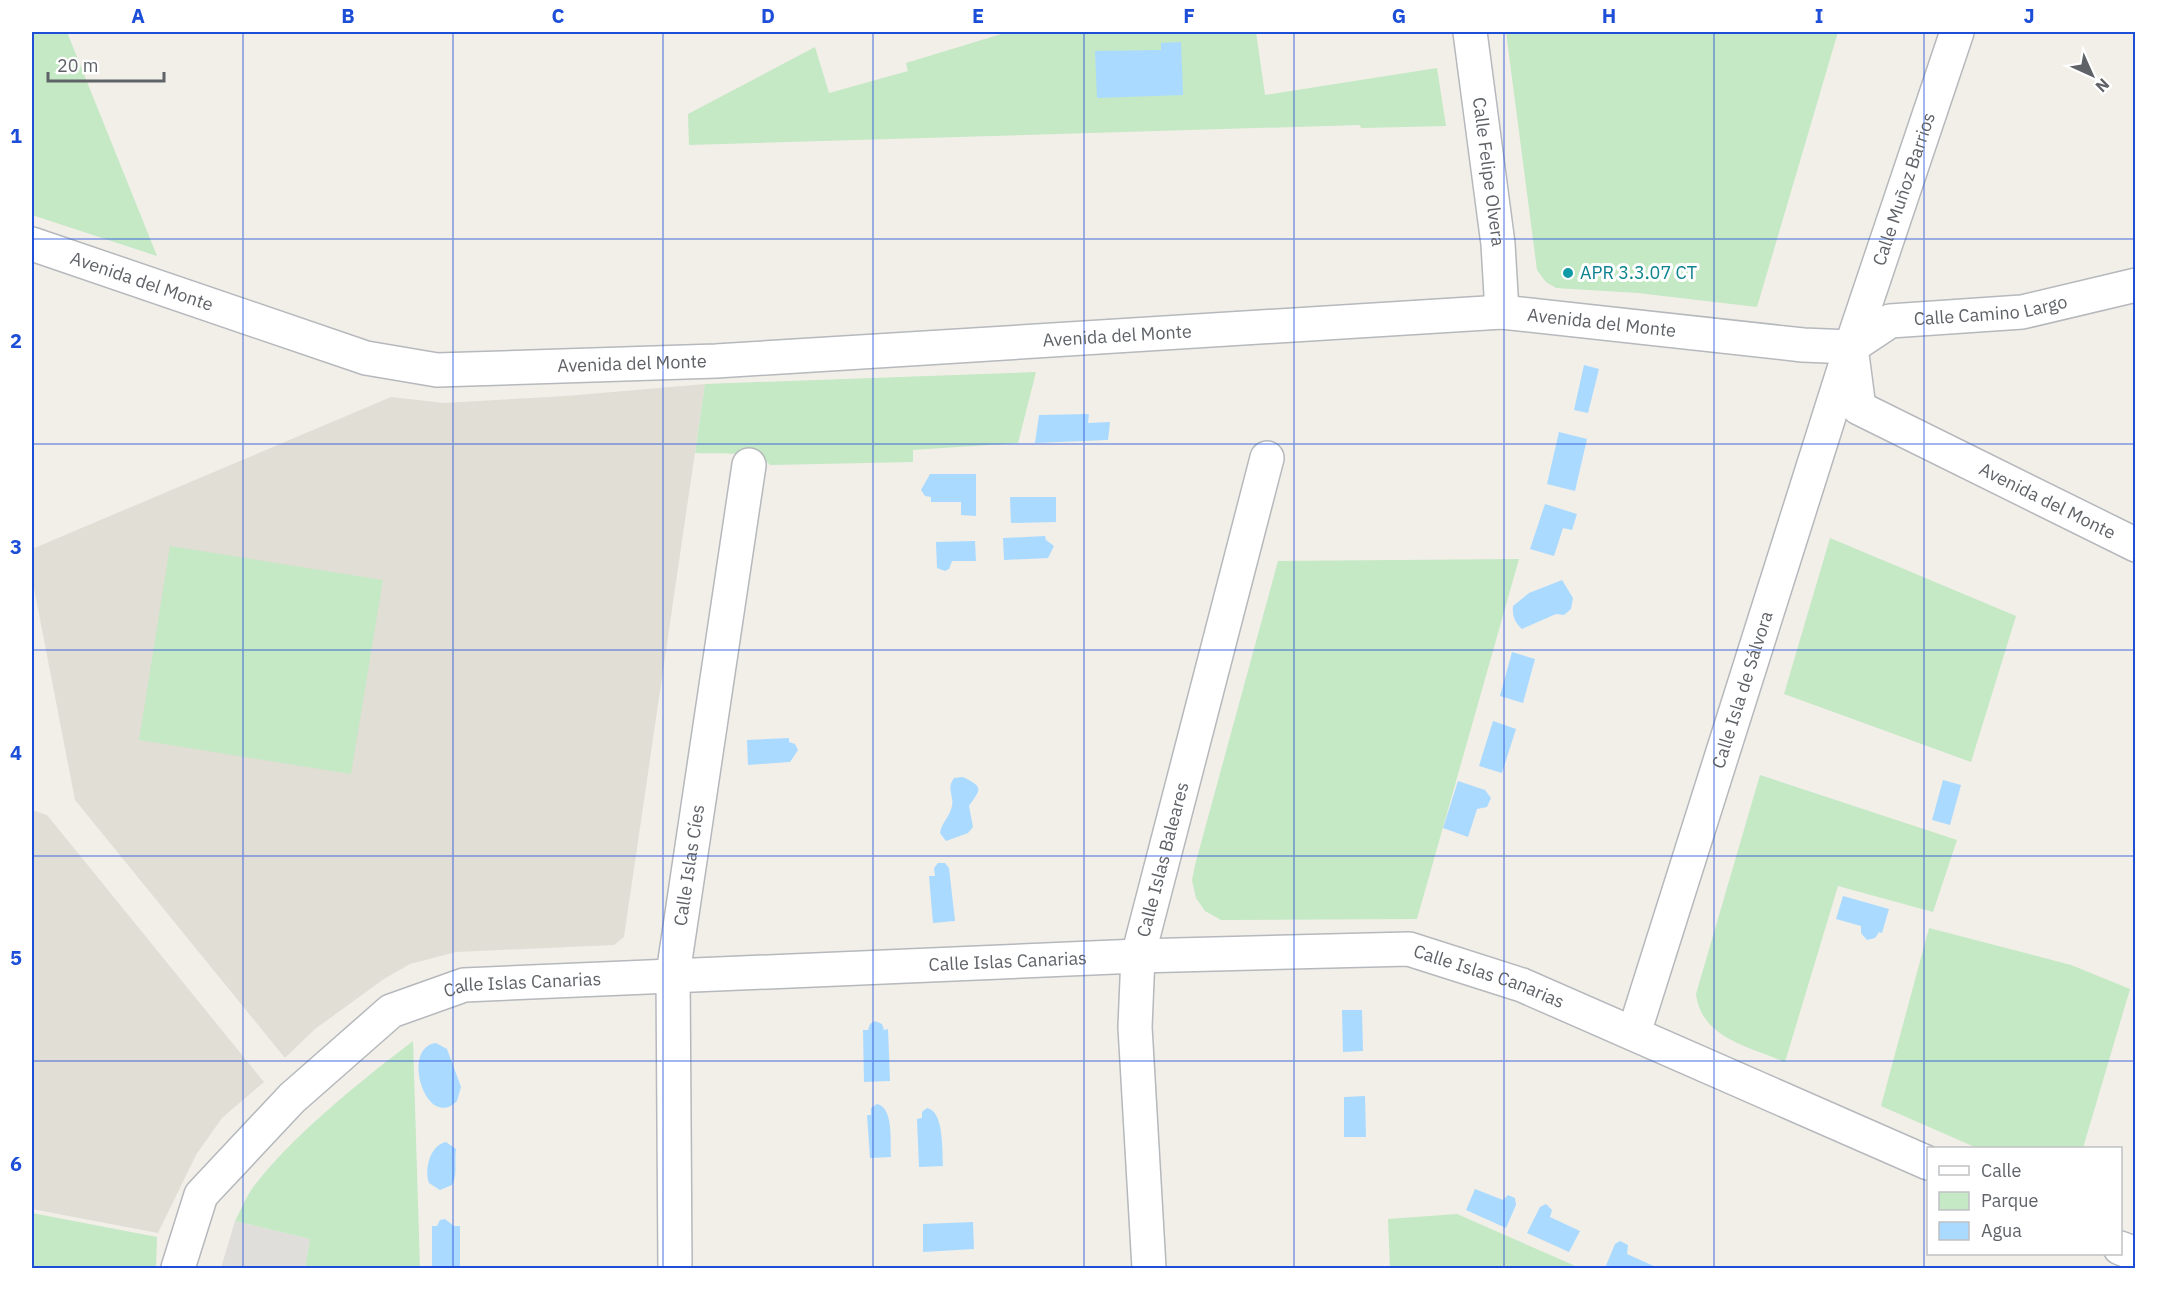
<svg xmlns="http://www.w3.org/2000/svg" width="2167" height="1300" font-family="'IBM Plex Sans',sans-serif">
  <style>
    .industrial { fill: #e0deda }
    .education { fill: #e1ded6 }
    .green { fill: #c5e8c5 }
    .water { fill: #aadaff }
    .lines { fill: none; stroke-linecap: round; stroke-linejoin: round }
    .minor-casing { stroke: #b5b8bc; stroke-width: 36 }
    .minor { stroke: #fff; stroke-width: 33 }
    .grid { fill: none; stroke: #1d4ed8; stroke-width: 1.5; stroke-opacity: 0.55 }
    .culture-dot { fill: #0f9aa8; stroke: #fff; stroke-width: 2 }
    .labels { text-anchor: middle; stroke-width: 6; stroke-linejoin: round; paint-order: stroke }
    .street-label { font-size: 18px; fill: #5f6368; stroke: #fff }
    .culture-label { font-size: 18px; fill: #0d838f; stroke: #fff; text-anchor: start }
    .neatline { fill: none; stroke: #1d4ed8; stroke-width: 2 }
    .grid-label { font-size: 20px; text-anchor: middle; font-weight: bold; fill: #1d4ed8 }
  </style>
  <rect width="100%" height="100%" fill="#f1efe8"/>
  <path class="industrial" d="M235 1221 310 1239 305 1268H221Z"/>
  <path class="education" d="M705 384 624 937 614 945 456 952 410 964 384 979 315 1029 285 1058 75 800 32 578V549L391 397 444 403 566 396Z
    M32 810 47 815 264 1082 222 1118 196 1155 158 1233 32 1209Z"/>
  <path class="green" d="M32 32H67L157 256 32 215Z
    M1008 32H1256L1265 95 1437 68 1446 126 1361 128 1360 125 689 145 688 114 815 47 829 93 908 71 906 63Z
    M1506 32H1838L1757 307 1638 293 1556 288 1546 282 1537 270Z
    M1036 372 1018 443 913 450V462L770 465C759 450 713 454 695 453L705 384Z
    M1830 538 2016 616 1971 762 1784 694Z
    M170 546 383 580 351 774 139 740Z
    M1519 559 1417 919 1221 920 1205 911 1196 898 1192 880 1195 865 1278 561Z
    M1760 775 1957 840 1933 912 1838 886 1785 1062C1750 1047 1701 1038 1696 994Z
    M1929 928 2071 965 2130 989 2083 1148H1977L1881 1106Z
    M413 1041 420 1268H305L310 1239 235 1221C242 1208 248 1192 258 1181 298 1131 362 1080 413 1041Z
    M32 1213 157 1237 156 1268H32Z
    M1457 1214 1580 1268H1390L1388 1219Z"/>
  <path class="water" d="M1181 42 1183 95 1097 98 1095 51 1161 50V43Z
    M1584 365 1599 369 1588 413 1574 410Z
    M1089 414 1088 423 1110 422 1108 440 1035 443 1039 415Z
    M1559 432 1587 439 1575 491 1547 484Z
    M930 474H976V516L961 515V502H931V497L925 496 921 490Z
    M1056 497V522L1011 523 1010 497Z
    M1545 504 1577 514 1572 530 1563 528 1554 556 1530 549Z
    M1045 536 1046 540 1054 546 1048 558 1004 560 1003 538Z
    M975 541 976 561H952L949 569 945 571 937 568 936 542Z
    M1562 580 1573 598 1571 609 1564 615 1556 614 1522 629C1515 623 1512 616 1513 606L1529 593Z
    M1512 652 1535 659 1523 703 1500 696Z
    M1493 721 1516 729 1502 773 1479 766Z
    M789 738V742L795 744 798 750 790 762 748 765 747 740Z
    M963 777C985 788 980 789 969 806L973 827 968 833 946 841 940 833C942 822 950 816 952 806 954 795 946 789 954 778Z
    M1943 780 1961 785 1950 825 1932 820Z
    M1458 781 1485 790 1491 798 1487 807 1477 809 1468 837 1443 828Z
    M938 863H945L949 868 955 921 933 923 929 876H935L934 868Z
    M1843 896 1889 909 1882 933 1879 932 1875 938 1867 940 1861 933V926L1836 919Z
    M1342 1010H1362L1363 1051 1343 1052Z
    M875 1021 882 1024 884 1030 888 1029 890 1081 864 1082 863 1030H868L870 1024Z
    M436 1043 447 1049 461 1087 457 1101C426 1132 400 1047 436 1043Z
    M1365 1096 1366 1137H1344V1097Z
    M877 1104C894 1108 890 1141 891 1157L870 1158 867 1115H871V1108Z
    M927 1108C944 1111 942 1149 943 1166L919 1167 917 1119 922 1118V1112Z
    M446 1142 456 1149C454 1162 458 1174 452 1185L440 1190 429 1183C424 1170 430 1145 446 1142Z
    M1475 1189 1503 1200 1508 1195 1515 1198 1516 1205 1506 1228 1466 1210Z
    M1546 1204 1552 1210 1550 1217 1580 1231 1569 1252 1527 1233 1540 1207Z
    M445 1219 454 1226H460V1268H432V1226H437L440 1220Z
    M973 1222 974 1249 923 1252V1224Z
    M1620 1241 1628 1245 1627 1254 1658 1268H1605L1615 1244Z"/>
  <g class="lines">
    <defs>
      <g id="minor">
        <path id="s1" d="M1470 32 1498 244 1502 312"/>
        <path id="s2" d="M32 244 366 358 437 370 716 361 1502 312 1803 345 1851 347 1859 408 2136 545"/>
        <path id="s3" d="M1851 347 1890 321 2022 312 2136 285"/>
        <path id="s4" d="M1634 1033 1851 347 1957 32"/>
        <path d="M2120 1248 2136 1254"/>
        <path id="s5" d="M178 1268 201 1195 292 1098 391 1011 464 985 1138 956 1409 949 1522 985 1928 1163"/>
        <path id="s6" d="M675 1268 673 974 749 465"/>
        <path id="s7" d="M1149 1268 1135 1027 1138 956 1267 458"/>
      </g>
    </defs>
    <use href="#minor" class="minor-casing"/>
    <use href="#minor" class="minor"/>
  </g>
  <path class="grid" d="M243 32V1268M453 32V1268M663 32V1268M873 32V1268M1084 32V1268M1294 32V1268M1504 32V1268M1714 32V1268M1924 32V1268M32 239H2136M32 444H2136M32 650H2136M32 856H2136M32 1061H2136"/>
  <circle class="culture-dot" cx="1568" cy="273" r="6"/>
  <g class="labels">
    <g class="street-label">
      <text dy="6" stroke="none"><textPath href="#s1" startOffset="141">Calle Felipe Olvera</textPath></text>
      <text dy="6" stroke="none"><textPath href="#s4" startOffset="886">Calle Muñoz Barrios</textPath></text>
      <text dy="6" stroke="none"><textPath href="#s2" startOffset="116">Avenida del Monte</textPath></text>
      <text dy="6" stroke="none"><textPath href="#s3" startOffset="148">Calle Camino Largo</textPath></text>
      <text dy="6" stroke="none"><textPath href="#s2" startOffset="1592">Avenida del Monte</textPath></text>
      <text dy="6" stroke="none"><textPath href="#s2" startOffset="1106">Avenida del Monte</textPath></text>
      <text dy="6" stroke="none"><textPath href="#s2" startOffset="620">Avenida del Monte</textPath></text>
      <text dy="6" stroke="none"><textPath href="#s2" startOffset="2114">Avenida del Monte</textPath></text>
      <text dy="6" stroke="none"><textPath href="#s4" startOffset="360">Calle Isla de Sálvora</textPath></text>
      <text dy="6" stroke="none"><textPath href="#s7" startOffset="412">Calle Islas Baleares</textPath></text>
      <text dy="6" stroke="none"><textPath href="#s6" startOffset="404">Calle Islas Cíes</textPath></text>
      <text dy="6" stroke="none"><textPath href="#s5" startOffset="963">Calle Islas Canarias</textPath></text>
      <text dy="6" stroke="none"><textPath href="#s5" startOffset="1449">Calle Islas Canarias</textPath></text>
      <text dy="6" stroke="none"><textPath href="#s5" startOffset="477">Calle Islas Canarias</textPath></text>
    </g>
    <g class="culture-label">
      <text x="1580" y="279">APR 3.3.07 CT</text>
    </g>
  </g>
  <rect width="2167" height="1300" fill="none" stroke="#ffffff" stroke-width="66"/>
  <rect x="1927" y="1147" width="195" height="108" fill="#ffffff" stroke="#bfc1c3" stroke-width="1.5"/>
  <rect x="1939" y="1166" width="30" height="9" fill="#ffffff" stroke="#bfc1c3" stroke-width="1.5"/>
  <text x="1981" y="1177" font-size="18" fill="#5f6368">Calle</text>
  <rect x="1939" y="1192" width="30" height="18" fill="#c5e8c5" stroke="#bfc1c3" stroke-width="1.5"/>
  <text x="1981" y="1207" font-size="18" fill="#5f6368">Parque</text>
  <rect x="1939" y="1222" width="30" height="18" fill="#aadaff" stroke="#bfc1c3" stroke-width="1.5"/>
  <text x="1981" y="1237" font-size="18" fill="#5f6368">Agua</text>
  <g transform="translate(2092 75) rotate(135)" stroke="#ffffff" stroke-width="4.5" paint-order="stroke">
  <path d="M0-4.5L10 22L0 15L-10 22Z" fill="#5f6368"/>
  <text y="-9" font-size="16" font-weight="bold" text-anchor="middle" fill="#5f6368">N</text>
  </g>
  <path d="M48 72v9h116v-9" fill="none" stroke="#5f6368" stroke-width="3"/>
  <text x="57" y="72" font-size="18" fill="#5f6368" stroke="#ffffff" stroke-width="4.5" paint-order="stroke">20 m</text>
  <rect x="33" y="33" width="2101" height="1234" class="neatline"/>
  <g class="grid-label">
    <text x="138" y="23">A</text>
    <text x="348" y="23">B</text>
    <text x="558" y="23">C</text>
    <text x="768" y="23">D</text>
    <text x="978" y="23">E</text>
    <text x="1189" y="23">F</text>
    <text x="1399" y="23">G</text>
    <text x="1609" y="23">H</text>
    <text x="1819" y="23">I</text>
    <text x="2029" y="23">J</text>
    <text x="16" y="143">1</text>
    <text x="16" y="348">2</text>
    <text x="16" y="554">3</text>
    <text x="16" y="760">4</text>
    <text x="16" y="965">5</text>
    <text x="16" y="1171">6</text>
  </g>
</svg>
